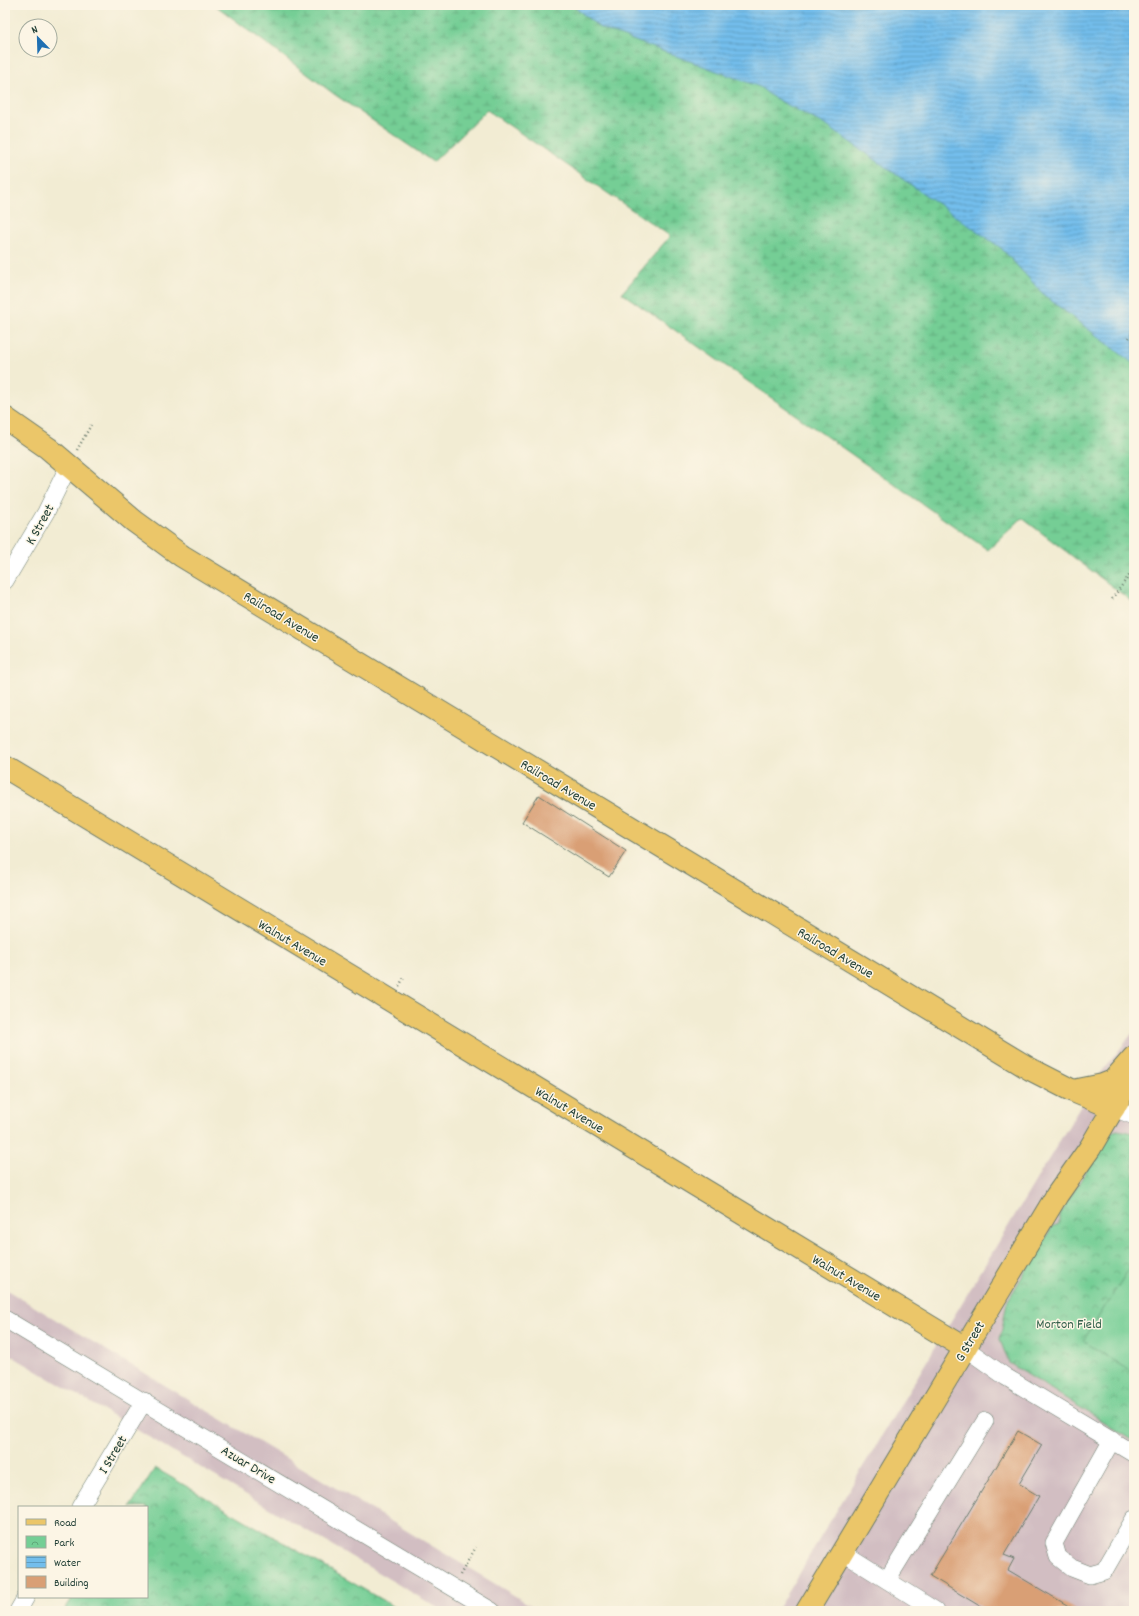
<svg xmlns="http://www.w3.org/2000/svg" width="1139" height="1616" font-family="Dekko,sans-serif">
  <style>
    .industrial { fill: #d2bec2 }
    .wetland { fill: url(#wetland-marsh); stroke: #4a8664 }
    .park { fill: url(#park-crowns); stroke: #4a8664 }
    .pitch { fill: #74ce95; stroke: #4a8664 }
    .water { fill: url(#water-rules); stroke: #497e90 }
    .building { fill: #d99f75 }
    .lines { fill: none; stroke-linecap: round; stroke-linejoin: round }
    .minor-casing { stroke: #697a6c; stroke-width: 18 }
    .major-casing { stroke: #697a6c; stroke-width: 24 }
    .path { stroke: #697a6c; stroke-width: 2.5; stroke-dasharray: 1 3; stroke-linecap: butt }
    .minor { stroke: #fff; stroke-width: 17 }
    .major { stroke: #ebc669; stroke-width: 22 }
    .labels { text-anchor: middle; stroke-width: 3; stroke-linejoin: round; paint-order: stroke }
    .street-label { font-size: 14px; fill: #1f3d34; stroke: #fcf5e5 }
    .park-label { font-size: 14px; fill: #34614c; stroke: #fcf5e5 }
  </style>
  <defs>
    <pattern id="wetland-marsh" width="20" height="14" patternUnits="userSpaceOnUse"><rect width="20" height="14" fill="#74ce95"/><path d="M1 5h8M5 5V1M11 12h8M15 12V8" fill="none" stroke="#5fa87a"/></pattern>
    <pattern id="park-crowns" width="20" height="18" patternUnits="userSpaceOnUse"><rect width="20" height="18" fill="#74ce95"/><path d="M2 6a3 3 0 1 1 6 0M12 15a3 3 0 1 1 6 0" fill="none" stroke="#5fa87a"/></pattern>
    <pattern id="water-rules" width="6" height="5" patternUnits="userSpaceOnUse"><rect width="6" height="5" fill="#73beec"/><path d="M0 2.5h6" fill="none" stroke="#5e9cc0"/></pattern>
  </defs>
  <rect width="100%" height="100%" fill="#fcf5e5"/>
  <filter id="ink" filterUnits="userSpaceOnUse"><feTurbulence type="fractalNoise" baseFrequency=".025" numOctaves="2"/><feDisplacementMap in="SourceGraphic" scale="8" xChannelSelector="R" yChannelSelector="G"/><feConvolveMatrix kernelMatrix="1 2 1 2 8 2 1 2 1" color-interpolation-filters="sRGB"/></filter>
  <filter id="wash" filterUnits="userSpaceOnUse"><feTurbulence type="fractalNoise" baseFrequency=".012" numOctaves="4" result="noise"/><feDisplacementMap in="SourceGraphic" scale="16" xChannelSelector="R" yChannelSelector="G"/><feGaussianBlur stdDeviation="0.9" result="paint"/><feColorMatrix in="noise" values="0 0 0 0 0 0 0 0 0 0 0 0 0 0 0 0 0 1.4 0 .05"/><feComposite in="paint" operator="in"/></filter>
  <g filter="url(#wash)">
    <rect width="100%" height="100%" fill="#f2ecd3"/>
    <path class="industrial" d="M1134 1031V1611H776L1100 1074Z
      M5 1289 540 1611H443L5 1352Z"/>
    <path class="wetland" d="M215 5H624L709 49 1134 322V603L1022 518 988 550 622 293 670 236 487 110 433 162 334 94Z"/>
    <path class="park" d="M1117 1130 1134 1133V1441L1009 1363 1000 1340 1007 1302 1052 1227 1059 1224V1216L1109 1133Z
      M155 1468 401 1611H64L73 1597H147V1507H130Z"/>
    <path class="pitch" d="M1134 1261V1373L1083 1341Z"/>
    <path class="water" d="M572 5H1134V364L1045 296 1001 248 827 126 771 96 760 87 600 28Z"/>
    <g id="blocks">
      <path class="building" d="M539 795 626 851 609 877 522 822Z
        M1018 1431 1042 1445 1019 1484 1039 1496 1004 1555 1014 1559 1008 1570 1077 1611H988L930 1576Z"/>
    </g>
  </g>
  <g filter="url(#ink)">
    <use href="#blocks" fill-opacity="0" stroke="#697a6c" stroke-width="1"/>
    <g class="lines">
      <defs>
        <path id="minor" d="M5 581 46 512 69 465
          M1114 1108 1134 1116
          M5 1319 492 1611
          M965 1348 1006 1377 1134 1454
          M1112 1440 1054 1543 1058 1557 1072 1568 1090 1575 1104 1571 1134 1519
          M80 1507 144 1401
          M842 1552 936 1611
          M887 1580 985 1421
          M18 1611 26 1597"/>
        <path id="major" d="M5 418 48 448 134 521 182 556 1030 1069 1073 1091 1114 1108
          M5 767 965 1348
          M1073 1091 1103 1085 1113 1081 1134 1057
          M807 1611 1057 1195 1090 1148 1134 1073"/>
      </defs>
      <use href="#minor" class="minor-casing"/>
      <use href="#major" class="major-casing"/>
      <path class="path" d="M1129 338 1134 331
        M77 450 91 425
        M1112 599 1134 569
        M399 986 405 976
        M460 1575 476 1547"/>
      <use href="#minor" class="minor"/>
      <use href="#major" class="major"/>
    </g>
  </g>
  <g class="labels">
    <g class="street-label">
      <text transform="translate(39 524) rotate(-61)" y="5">K Street</text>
      <text transform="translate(282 616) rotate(31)" y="5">Railroad Avenue</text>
      <text transform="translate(559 784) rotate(31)" y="5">Railroad Avenue</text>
      <text transform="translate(293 942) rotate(31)" y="5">Walnut Avenue</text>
      <text transform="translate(836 952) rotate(31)" y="5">Railroad Avenue</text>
      <text transform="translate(570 1109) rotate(31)" y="5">Walnut Avenue</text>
      <text transform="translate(847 1277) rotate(31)" y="5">Walnut Avenue</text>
      <text transform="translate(969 1341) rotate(-59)" y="5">G Street</text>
      <text transform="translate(112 1454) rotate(-59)" y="5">I Street</text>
      <text transform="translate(249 1464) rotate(31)" y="5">Azuar Drive</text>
    </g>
    <g class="park-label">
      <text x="1069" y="1328">Morton Field</text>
    </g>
  </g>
  <rect width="1139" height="1616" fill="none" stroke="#fcf5e5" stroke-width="20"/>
  <rect x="18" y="1506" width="130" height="92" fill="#fcf5e5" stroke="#a4ab9e"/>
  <rect x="26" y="1519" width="20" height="6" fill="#ebc669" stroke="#a4ab9e"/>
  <text x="54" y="1526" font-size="12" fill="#1f3d34">Road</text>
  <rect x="26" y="1536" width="20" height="12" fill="url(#park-crowns)" stroke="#a4ab9e"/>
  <text x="54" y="1546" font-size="12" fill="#1f3d34">Park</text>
  <rect x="26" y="1556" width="20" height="12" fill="url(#water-rules)" stroke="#a4ab9e"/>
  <text x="54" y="1566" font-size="12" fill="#1f3d34">Water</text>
  <rect x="26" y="1576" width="20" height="12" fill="#d99f75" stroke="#a4ab9e"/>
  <text x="54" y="1586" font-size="12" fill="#1f3d34">Building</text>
  <g transform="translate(38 38) rotate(337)"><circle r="19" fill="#fcf5e5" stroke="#a4ab9e"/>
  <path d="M0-3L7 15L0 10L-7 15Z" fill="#1f6fb2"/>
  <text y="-6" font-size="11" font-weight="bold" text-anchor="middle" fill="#1f3d34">N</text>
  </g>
</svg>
